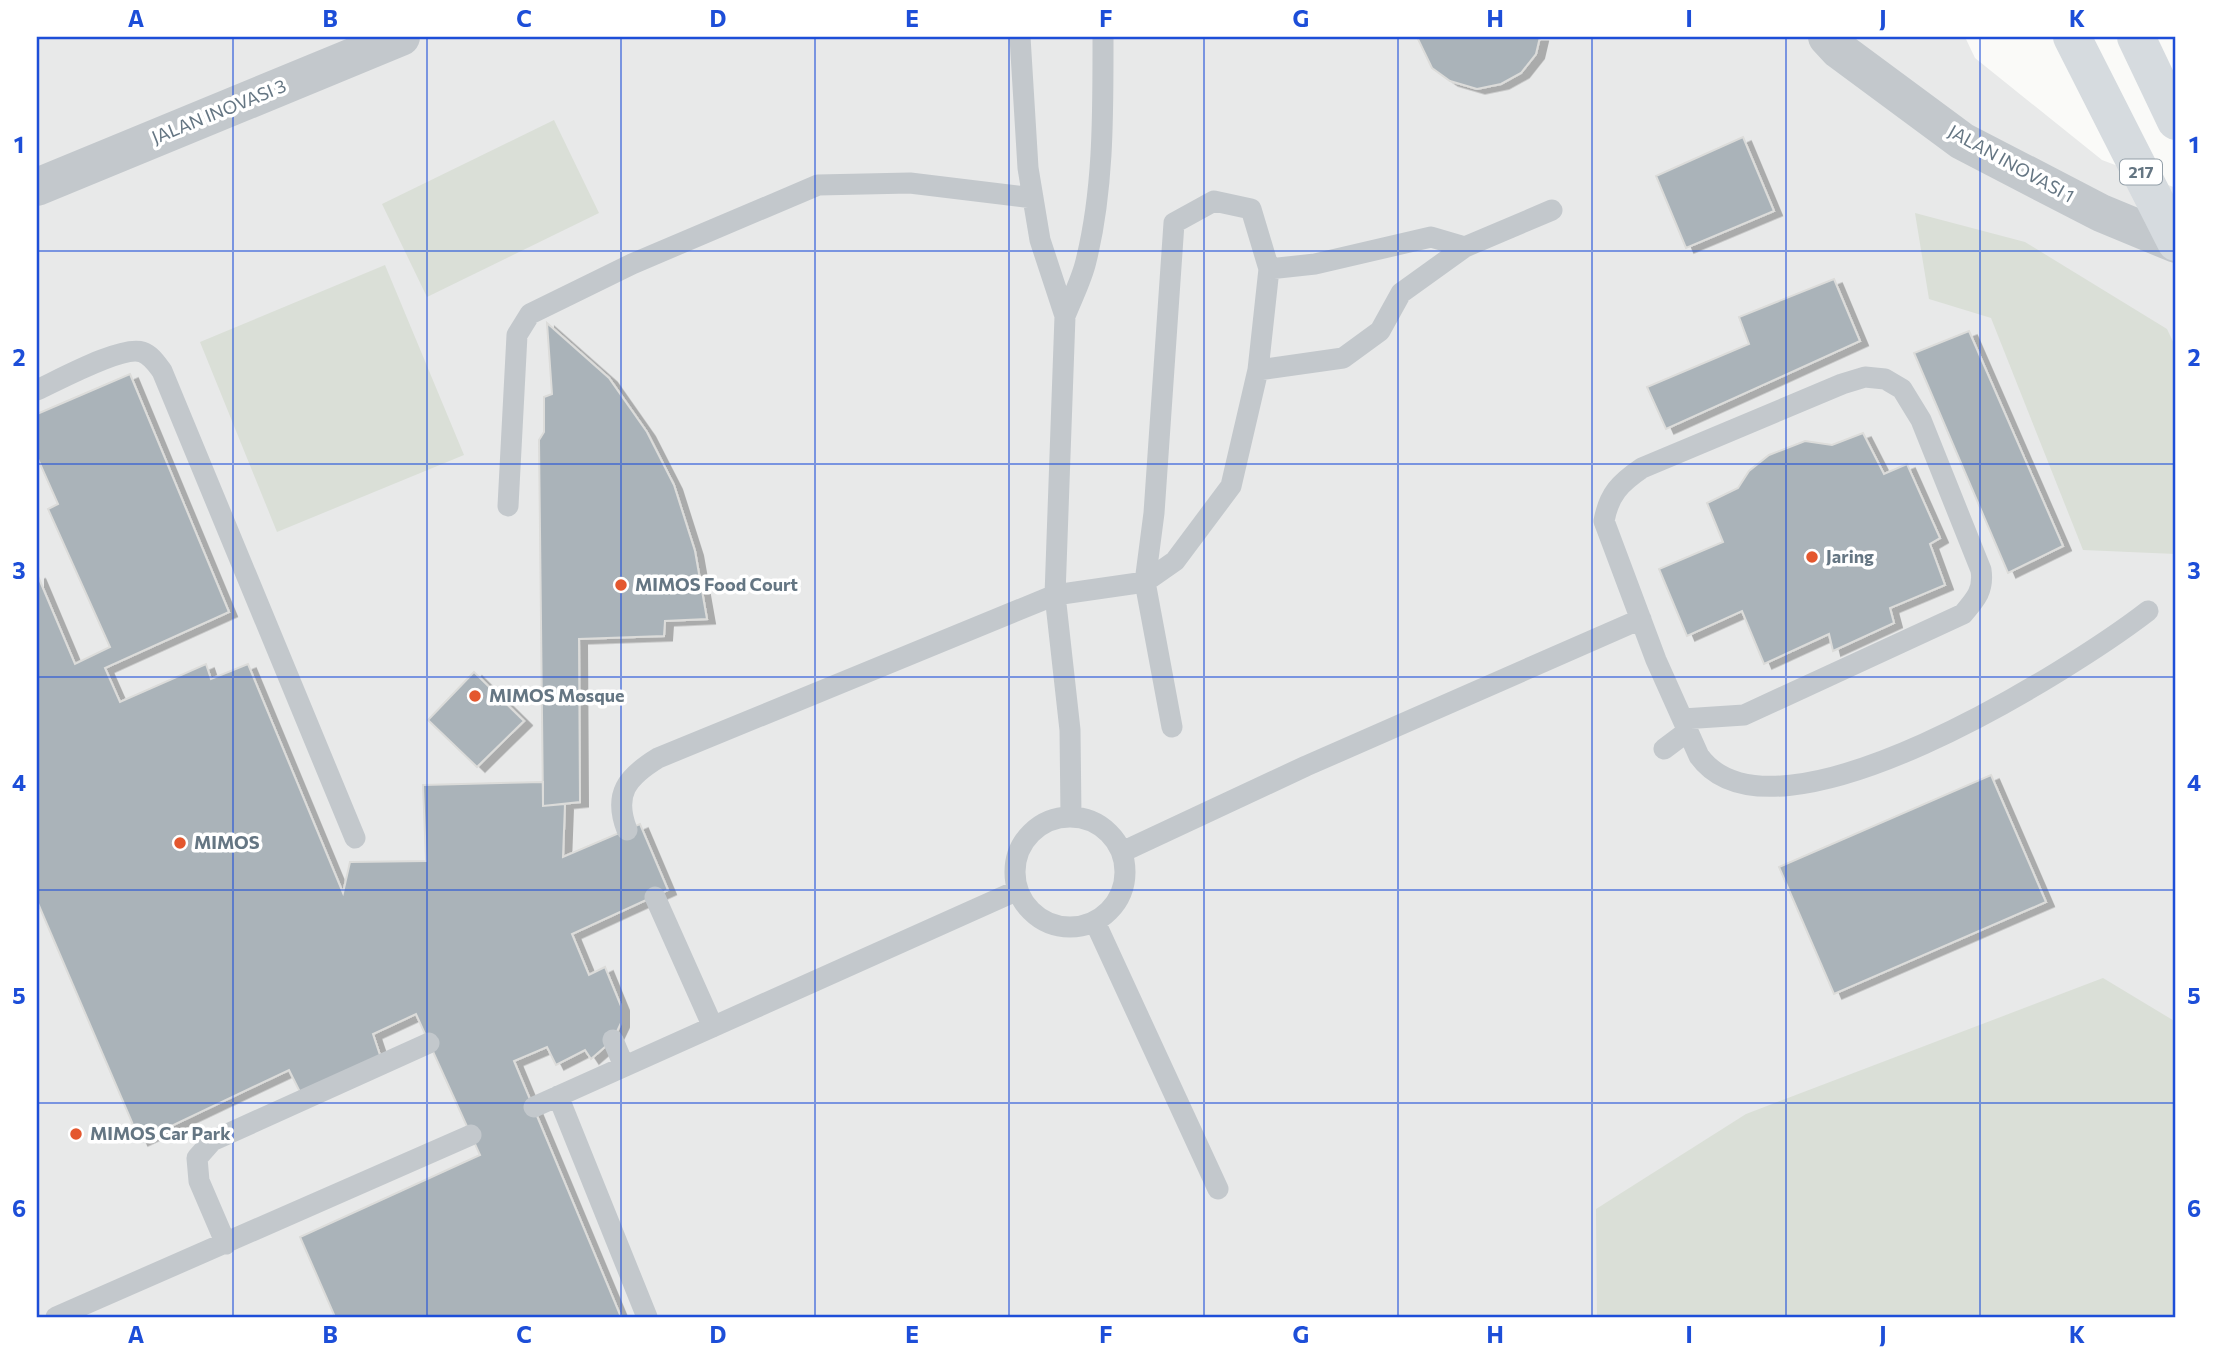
<svg xmlns="http://www.w3.org/2000/svg" width="2213" height="1354" font-family="Commissioner,sans-serif">
  <style>
    .built { fill: #e8e9e9 }
    .green { fill: #dadfd7 }
    .building { fill: #aab3b9; stroke: #dcdcda; stroke-width: 2; filter: url(#shadow) }
    .lines { fill: none; stroke-linecap: round; stroke-linejoin: round }
    .lane { stroke: #c3c8cc; stroke-width: 21 }
    .street { stroke: #c3c8cc; stroke-width: 38 }
    .highway { stroke: #d6dbdf; stroke-width: 38 }
    .grid { fill: none; stroke: #1d4ed8; stroke-width: 2; stroke-opacity: 0.55 }
    .poi-dot { fill: #e4572e; stroke: #fff; stroke-width: 2.5 }
    .labels { text-anchor: middle; stroke-width: 7; stroke-linejoin: round; paint-order: stroke }
    .shield { fill: #fff; stroke: #939fa8; stroke-width: 2 }
    .shield-label { font-size: 16px; font-weight: bold; fill: #657683 }
    .street-label { font-size: 18px; fill: #657683; stroke: #fff }
    .poi-label { font-size: 18px; font-weight: bold; fill: #657683; stroke: #fff; text-anchor: start }
    .neatline { fill: none; stroke: #1d4ed8; stroke-width: 2.5 }
    .grid-label { font-size: 23px; text-anchor: middle; font-weight: bold; fill: #1d4ed8 }
  </style>
  <defs>
    <filter id="shadow"><feDropShadow dx="8" dy="4.5" stdDeviation="0" flood-color="#0004"/></filter>
  </defs>
  <rect width="100%" height="100%" fill="#fafaf8"/>
  <path class="built" d="M37 37H1965L1975 58 2102 160 2176 188V1317H37Z"/>
  <path class="green" d="M554 120 599 213 427 297 382 204Z
    M1915 213 2025 242 2167 329 2176 348V554L2083 550 1991 318 1929 299Z
    M385 265 464 455 277 532 200 342Z
    M2103 978 2176 1022V1317H1597L1596 1209 1746 1114Z"/>
  <path class="building" d="M1417 37H1540L1536 54 1521 73 1501 84 1477 89 1450 81 1432 68Z
    M1743 137 1774 211 1686 248 1656 176Z
    M1834 279 1860 341 1666 429 1647 387 1749 344 1739 317Z
    M547 323 609 378 647 432 674 485 695 551 707 619 665 621 664 636 579 639 580 802 543 806 539 440 544 432V397L552 394Z
    M1969 331 2063 546 2008 573 1914 353Z
    M130 374 229 612 105 668 120 702 206 664 211 679 248 664 343 893 350 862 426 861 423 785 543 782V806L565 804 563 857 640 824 668 890 572 934 589 975 605 967 621 1006V1023L613 1040 591 1059 585 1050 556 1065 547 1047 514 1061 621 1317H335L300 1237 480 1155 416 1014 373 1034 381 1058 301 1094 289 1070 140 1141 37 901V574L75 664 110 647 48 509 58 504 37 457V414Z
    M1863 433 1884 474 1907 464 1940 538 1930 544 1945 585 1890 608 1894 623 1833 651 1829 634 1764 664 1742 611 1687 636 1659 569 1723 542 1707 503 1738 488 1749 471 1769 455 1805 441 1832 445Z
    M474 672 524 721 477 767 428 720Z
    M1991 775 2046 902 1834 994 1779 867Z"/>
  <g class="lines">
    <path class="lane" d="M1020 37 1028 168 1040 240 1065 316 1055 595 1070 730 1071 816
      M1065 316C1072 298 1082 279 1086 261 1104 189 1103 111 1103 37
      M1258 370 1269 269
      M37 390C57 381 122 345 142 352 151 355 156 363 162 371L355 838
      M508 506 517 335 530 314 632 264 818 185 910 183 1033 198
      M1683 719 1744 715 1963 614C1976 599 1984 590 1981 570L1921 420 1902 389 1885 379 1865 377 1842 384 1642 468C1620 483 1609 494 1604 521L1656 660 1699 756C1774 860 2074 668 2148 611
      M1172 727 1145 582 1175 561 1231 486 1258 370 1343 358 1380 331 1401 293 1465 247
      M1664 749 1688 731
      M1015 872a55 55 0 1 1 110 0a55 55 0 1 1-110 0Z
      M627 830C613 794 627 777 658 758L1055 595 1145 582 1154 513 1174 223 1214 201 1251 209 1269 269 1315 264 1431 237 1465 247 1552 210
      M1122 852 1306 766 1641 619
      M655 897 713 1027
      M1095 922 1218 1189
      M613 1040 624 1066
      M558 1096 647 1317
      M534 1107 1018 890
      M226 1244 199 1181 197 1158 212 1141 429 1043
      M56 1317 471 1135"/>
    <path class="street" d="M1827 37 1839 50 1962 141 2101 213 2176 244
      M37 187 401 37"/>
    <path class="highway" d="M2072 37 2176 242
      M2136 37 2176 121"/>
  </g>
  <path class="grid" d="M233 37V1317M427 37V1317M621 37V1317M815 37V1317M1009 37V1317M1204 37V1317M1398 37V1317M1592 37V1317M1786 37V1317M1980 37V1317M37 251H2176M37 464H2176M37 677H2176M37 890H2176M37 1103H2176"/>
  <g class="poi-dot">
    <circle cx="1812" cy="557" r="7"/>
    <circle cx="621" cy="585" r="7"/>
    <circle cx="475" cy="696" r="7"/>
    <circle cx="180" cy="843" r="7"/>
    <circle cx="76" cy="1134" r="7"/>
  </g>
  <g class="labels">
    <rect class="shield" x="2120" y="159.5" width="42" height="25" rx="5"/>
    <g class="shield-label">
      <text x="2141" y="178">217</text>
    </g>
    <g class="street-label">
      <text transform="translate(219 112) rotate(-22)" y="6">JALAN INOVASI 3</text>
      <text transform="translate(2011 164) rotate(29)" y="6">JALAN INOVASI 1</text>
    </g>
    <g class="poi-label">
      <text x="1826" y="563">Jaring</text>
      <text x="635" y="591">MIMOS Food Court</text>
      <text x="489" y="702">MIMOS Mosque</text>
      <text x="194" y="849">MIMOS</text>
      <text x="90" y="1140">MIMOS Car Park</text>
    </g>
  </g>
  <rect width="2213" height="1354" fill="none" stroke="#ffffff" stroke-width="77"/>
  <rect x="38" y="38" width="2136" height="1278" class="neatline"/>
  <g class="grid-label">
    <text x="136" y="27">A</text>
    <text x="330" y="27">B</text>
    <text x="524" y="27">C</text>
    <text x="718" y="27">D</text>
    <text x="912" y="27">E</text>
    <text x="1106" y="27">F</text>
    <text x="1301" y="27">G</text>
    <text x="1495" y="27">H</text>
    <text x="1689" y="27">I</text>
    <text x="1883" y="27">J</text>
    <text x="2077" y="27">K</text>
    <text x="19" y="153">1</text>
    <text x="2194" y="153">1</text>
    <text x="19" y="366">2</text>
    <text x="2194" y="366">2</text>
    <text x="19" y="579">3</text>
    <text x="2194" y="579">3</text>
    <text x="19" y="791">4</text>
    <text x="2194" y="791">4</text>
    <text x="19" y="1004">5</text>
    <text x="2194" y="1004">5</text>
    <text x="19" y="1217">6</text>
    <text x="2194" y="1217">6</text>
    <text x="136" y="1343">A</text>
    <text x="330" y="1343">B</text>
    <text x="524" y="1343">C</text>
    <text x="718" y="1343">D</text>
    <text x="912" y="1343">E</text>
    <text x="1106" y="1343">F</text>
    <text x="1301" y="1343">G</text>
    <text x="1495" y="1343">H</text>
    <text x="1689" y="1343">I</text>
    <text x="1883" y="1343">J</text>
    <text x="2077" y="1343">K</text>
  </g>
</svg>
